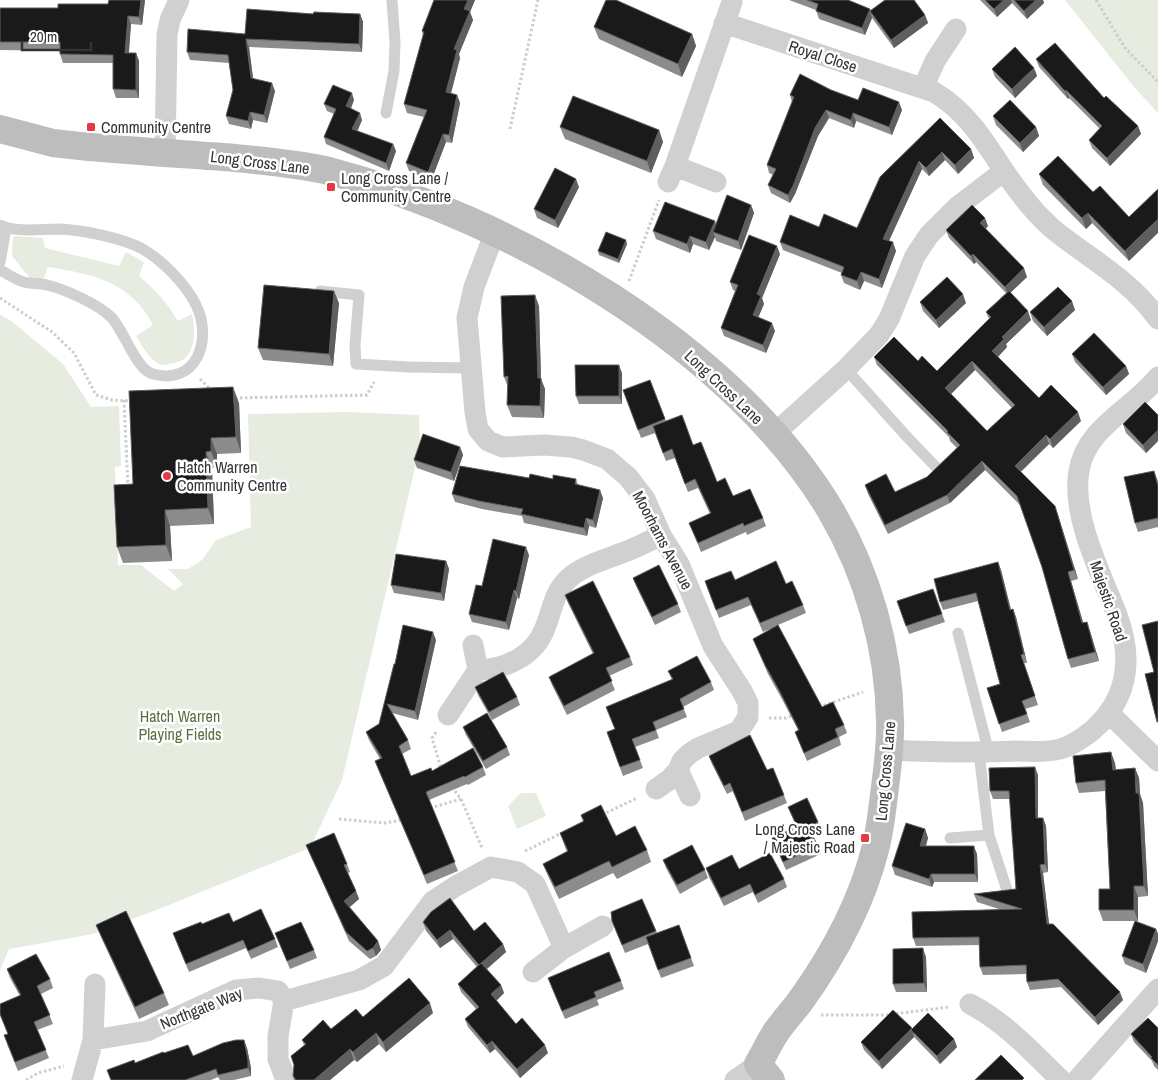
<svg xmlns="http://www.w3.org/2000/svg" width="1158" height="1080" font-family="'Archivo Narrow',sans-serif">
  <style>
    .green { fill: #e6ecdf }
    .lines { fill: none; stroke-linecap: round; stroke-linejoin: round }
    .path { stroke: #cdcdcd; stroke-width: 3; stroke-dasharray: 2.5 2.5; stroke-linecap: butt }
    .lane { stroke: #d0d0d0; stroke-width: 11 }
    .street { stroke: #d0d0d0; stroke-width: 21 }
    .secondary { stroke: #bdbdbd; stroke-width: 28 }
    .wall { fill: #8c8c8c; fill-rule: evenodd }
    .shaded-wall { fill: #5f5f5f }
    .building { fill: #1a1a1a; stroke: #5f5f5f; fill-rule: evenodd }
    .poi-dot { fill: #e63946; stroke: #fff; stroke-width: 2 }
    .labels { text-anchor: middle; stroke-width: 5; stroke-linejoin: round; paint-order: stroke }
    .street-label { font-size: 16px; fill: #333; stroke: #fff }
    .poi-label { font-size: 16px; fill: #333; stroke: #fff; text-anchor: start }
    .park-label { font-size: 16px; fill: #56703f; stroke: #fff }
  </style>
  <rect width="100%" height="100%" fill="#fff"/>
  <path class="green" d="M1065 0H1158V113L1134 87Z
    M13 236 43 238 45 248 119 266 126 252 144 262 139 276C156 290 167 303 178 321L192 314C195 330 197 355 178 362 174 363 166 365 162 365 150 362 142 345 136 336L153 325C131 282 93 274 48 267L43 280 30 278 12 256Z
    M0 315 10 320 63 364 91 407 119 406 121 466 115 467 118 565H141L174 591 183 584 168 569H188L202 560 216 540 251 527 248 414 347 412 419 415 420 446 342 780 310 848 159 909 93 934 9 949 0 970Z
    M521 793H536L546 816 517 829 508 806Z"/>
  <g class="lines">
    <path class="path" d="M1096 0 1125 48 1158 82
      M510 129 538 0
      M629 281 659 200
      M0 298 52 332 74 353 96 395 112 400 132 401
      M200 379 212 391
      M235 398 367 395 374 382
      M124 400 128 487
      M819 707 863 692
      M769 718H786L794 715
      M436 732 432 738 441 768
      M452 787 461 799 482 848
      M430 808 461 799
      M602 815 637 798
      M339 819 384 823 404 820
      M525 851 562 833
      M821 1015H886L949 1007
      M26 1080 38 1073 64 1066"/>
    <path class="lane" d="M386 113 394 71 395 43 392 0
      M0 225C18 233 41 229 60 229 83 230 121 238 141 248 161 259 186 284 196 305 213 339 197 386 153 374 136 370 124 330 111 317 98 304 64 289 47 285 39 283 31 284 24 282 16 280 8 274 0 270
      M0 262 6 228
      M320 291 359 295 355 345 356 364 409 367 471 368
      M846 369 908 438 935 466
      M958 633 989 753
      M979 753 989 835 1007 890
      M950 838 989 835"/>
    <path class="street" d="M724 23 934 92C966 111 984 140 1004 171
      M923 88 935 61 956 29
      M165 153 167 35 170 20 179 0
      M675 166 716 182
      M668 182 675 166 732 2
      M495 232 474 287 467 318 475 412 478 429 488 441 503 447 544 445 571 447 583 450 607 459 628 477 645 499 661 535 679 564 713 646 742 691 748 703V717L739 731 698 748 689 754 682 761 678 770 669 780 656 789
      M774 434 846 369 879 335 889 319 915 256 929 235 957 207 1004 171C1020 194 1037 217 1059 234 1094 261 1132 282 1158 319
      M478 670C507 669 535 655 545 628 552 611 554 592 568 579 582 566 602 561 619 554 634 549 647 542 661 535
      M1109 713 1158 761
      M448 715 478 670 473 645
      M890 750C932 752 973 753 1015 751 1030 751 1046 753 1060 749 1072 746 1084 737 1093 730 1130 697 1133 656 1116 612 1100 572 1071 514 1079 471 1086 427 1133 409 1158 377
      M678 770 690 796
      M533 972 564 948 603 926
      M284 1001 359 980 384 966 433 901 456 886 491 867 518 872 535 884 564 948
      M970 1004C1005 1022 1032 1052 1061 1080
      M93 1040 147 1031 236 990 259 988 278 991 284 1001 278 1036V1059L286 1080
      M82 1080 93 1040 95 984
      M735 1080 758 1064
      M1077 1080 1158 989"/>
    <path class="secondary" d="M0 129 53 143 80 146C132 151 183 154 235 158 266 161 299 164 329 171 510 218 734 347 831 511 868 574 889 649 890 721 891 746 887 770 884 795 882 812 880 829 876 846 862 903 833 956 799 1003 791 1013 783 1022 776 1032 769 1043 764 1054 758 1064L771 1080"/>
  </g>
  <path class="wall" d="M109 0H145L142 25 131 24 129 53H136L139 61V98H116L113 89V63H63L60 54V51L0 50V8H58L108 4Z
    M434 0H475L470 12 473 20 459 54 460 58 451 93 457 95 460 103 452 143 446 142 431 181 409 171 406 163 424 117 407 113 404 104 423 36 422 31Z
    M789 0H848L870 9V10L925 15 928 23 894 48 872 18 865 35 819 19 816 10Z
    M980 0H1043L1044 3 1027 19 1012 3 997 17Z
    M313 14H360L363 22 362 52 249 47 253 78 275 91 267 123 253 120 251 129 229 124 226 116 233 90 229 63 190 60 187 52Z
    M594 27 692 34 696 46 682 77 599 39Z
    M1036 59 1104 98 1138 126 1141 134 1110 166 1092 148 1089 140 1100 129 1069 98 1068 99 1039 67Z
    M1034 68 1037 76 1015 98 995 77 992 69Z
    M831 90 858 100 902 110 892 135 856 121 854 128 829 118 818 136 795 194 790 203 771 193 768 185 773 175 769 173 767 165 792 102 790 95Z
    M354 100 351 109 362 120 357 131 393 144 396 151 389 171 326 144 324 137 334 114 327 111 324 104Z
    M993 116 1036 127 1039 136 1023 152 996 125Z
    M940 118 971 149 974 158 958 174 945 160 929 176 922 169 889 241 896 251 882 288 864 281 860 290 844 283 841 275 842 273 783 250 780 242 819 227 857 228Z
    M560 127 659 130 663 142 651 173 565 139Z
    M1039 174 1093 192 1129 217V261L1092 223 1086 229 1043 185Z
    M579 187 558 228 537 218 534 209Z
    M751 205 754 213 741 250 716 241 715 237 709 250 693 244 690 253 656 239 653 231 716 225Z
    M988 226 985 229 1027 277 1010 293 1031 320 1006 344 1007 347 998 357 1039 398 1081 421 1053 448 1049 444 1021 472 1055 506 1078 579 1071 581 1083 623 1090 631 1099 661 1071 668 1068 659 1042 567 1020 505 985 470 950 503 888 534 868 494 865 485 895 492 927 477 957 448 950 441 949 437 877 365 874 357 918 361 937 371 989 319 986 312 1006 293 976 262 974 264 949 238 946 230ZM975 370 1012 408 987 431 951 394Z
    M627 244 619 263 599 255 598 251Z
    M780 254 762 298 764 304 758 317 775 331 766 353 724 336 721 328 735 291 733 290 730 282Z
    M920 302 966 303 939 328 923 311Z
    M339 303 333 366 263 360 258 348Z
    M539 306 541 379 545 389 544 418 512 417 507 405 508 387 504 377Z
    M1075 310 1047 336 1033 321 1030 312Z
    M1072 354 1126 366 1129 374 1106 395 1075 362Z
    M622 373V404H579L576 396Z
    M650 380 666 421 693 445 717 482 733 496 763 518 766 526 747 535 746 532 701 552 689 523 710 514 698 488 688 492 675 458 666 461 655 433 641 438 623 390Z
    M239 403 241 453 217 454V467L212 468 214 524 170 526 172 561 123 563 117 547 133 484Z
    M1158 415V441L1146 453 1126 433 1123 424Z
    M460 447 463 455 454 481 417 468 414 460Z
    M1154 471 1158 481V527L1138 532 1135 523Z
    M529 478 576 479 578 485 603 498 596 528 589 526 587 536 524 523 522 516 482 509 455 502 452 494Z
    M529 555 519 599 517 598 509 630 472 622 469 614 482 586Z
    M446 561 449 569 444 601 394 593 391 585Z
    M1001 570 1011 610 1013 609 1016 617 1027 663H1024L1038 705 1025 709 1030 722 1002 732 987 688 1000 684 978 601 943 610 940 602Z
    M633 578 678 604 681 612 655 625 636 586Z
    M735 580 786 584 803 605 806 613 778 625 822 707 844 725 847 733 839 737 841 745 807 761 795 732 798 730 783 701 768 674 753 639 772 628 763 632 751 605 719 618 705 581Z
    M933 589 945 622 909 634 897 601Z
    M565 595 630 657 633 665 609 676 615 690 567 715 552 685 549 677 593 654 568 603Z
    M436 640 418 720 392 713 408 740 411 749 402 754 411 776 432 771 483 767 486 775 468 785 467 784 429 800 458 871 427 884 378 769 375 761 380 759 369 740 366 732 379 724 395 664Z
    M668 671 711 682 714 690 683 707 687 717 656 730 659 738 635 747 643 768 623 776 607 732 615 730 672 680Z
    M475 687 517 697 520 705 492 720 478 695Z
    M463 727 507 747 510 755 486 769 466 735Z
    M709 756 767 770 773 768 787 803 745 821 733 791 727 794 712 764Z
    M1115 763 1116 770 1135 768 1139 778 1140 794 1143 803 1148 896 1138 897V921H1103L1099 910 1110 889 1105 791 1079 793 1076 783Z
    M1038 775V818H1043L1046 826 1048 872 1043 873 1049 924 1123 1000 1098 1025 1061 987 1030 990 1027 982 1026 974 983 975 980 967 979 945 916 946 913 938 1002 910 977 902 974 894 1016 889 1010 799H993L990 791Z
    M788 807 818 822 821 830 812 834 821 854 786 870 772 838 796 826Z
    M581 815 616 836 647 850 651 862 617 879 613 873 559 899 548 876 543 864 567 852 560 833 583 822Z
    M925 829 928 838 926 846 977 854 978 882H934L932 887 895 875 892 866Z
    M306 845 347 864 350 872 348 873 359 899 350 907 378 941 381 950 376 956 370 959 349 941Z
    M663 860 705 870 708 878 680 894 666 868Z
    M706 868 739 869 784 879 787 887 758 903 753 892 724 906 709 877Z
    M642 899 657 933 679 925 694 966 661 978 648 944 625 953 612 921Z
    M233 922 275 939 278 947 251 959 246 948 189 972 173 933 202 924Z
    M423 922 474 931 503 944 506 952 487 969 501 985 504 993 496 1001 516 1024 548 1053 520 1078 495 1049 490 1053 468 1027 465 1019 476 1009 461 992 458 984 477 967 453 939 440 948 426 931Z
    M96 925 164 993 169 1005 139 1019 101 937Z
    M1156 929 1158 934V941L1146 973 1125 964 1122 956Z
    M275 933 314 950 317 958 290 969Z
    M926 957 927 992H896L893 984Z
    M7 969 50 979 53 988 41 994 53 1024 37 1030 49 1058 18 1071 7 1044 8 1034 0 1015V1004L20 996 10 978Z
    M621 981 624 989 597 1000 599 1005 565 1019 551 986Z
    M433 1013 386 1052 379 1044 357 1062 354 1060 330 1080H294L293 1076 294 1065 304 1045 302 1040 363 1017Z
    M912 1028V1029L954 1039 957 1047 940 1064 914 1037 882 1069 864 1050 861 1042Z
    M1158 1028V1070L1154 1066 1152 1061 1134 1042 1131 1034Z
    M247 1048 251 1068V1076L234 1080H220L218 1077 211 1080H111L135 1063 164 1053 193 1056Z"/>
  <path class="shaded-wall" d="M141 0H145L142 25 139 17Z
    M468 0H475L470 12 473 20 459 54 460 58 449 101 446 92 454 49 464 9Z
    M1004 0H1011L1012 3 997 17 994 9Z
    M1036 0H1043L1044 3 1027 19 1024 11Z
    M870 9 872 14 870 11 872 18 865 35 862 28Z
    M360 14 363 22 362 52 359 44Z
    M925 15 928 23 894 48 891 40Z
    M128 16 131 24 128 61 125 53Z
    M692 34 696 46 682 77 678 64Z
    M246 39 249 47 254 86 251 78Z
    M136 53 139 61V98L136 90Z
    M1034 68 1037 76 1015 98 1012 89Z
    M272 83 275 91 267 123 264 115Z
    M1066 90 1069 98 1068 99 1065 91Z
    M352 93 354 100 348 114 346 106Z
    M457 95 460 103 452 143 449 135Z
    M899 102 902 110 892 135 889 127Z
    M826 110 829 118 818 136 795 194 790 203 788 195 815 128Z
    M250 112 253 120 251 129 248 121Z
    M360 113 362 120 355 137 352 129Z
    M853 113 856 121 854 128 851 120Z
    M1138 126 1141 134 1110 166 1107 158Z
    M1036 127 1039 136 1023 152 1020 143Z
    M659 130 663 142 651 173 647 161Z
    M443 134 446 142 431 181 428 172Z
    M393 144 396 151 389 171 386 163Z
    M971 149 974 158 958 174 955 165Z
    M942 152 945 160 929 176 926 168Z
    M919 161 922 169 886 247 883 239Z
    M576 179 579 187 558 228 555 220Z
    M751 205 754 213 741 250 738 241Z
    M1088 213 1092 223 1086 229 1082 218Z
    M985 218 988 226 983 232 980 223Z
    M1158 219V233L1129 261 1125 251Z
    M715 221 718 230 713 232 715 237 709 250 706 242Z
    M690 236 693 244 690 253 687 244Z
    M626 240 627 244 619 263 618 259Z
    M893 242 896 251 882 288 879 279Z
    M777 246 780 254 762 298 764 304 756 323 753 315 757 294Z
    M973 254 976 262 974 264 971 256Z
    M1024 268 1027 277 1008 295 1005 287Z
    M861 272 864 281 860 290 857 281Z
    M334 291 339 303 333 366 329 354Z
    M963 294 966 303 939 328 936 320Z
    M535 295 539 306 541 379 545 389 544 418 540 406 538 378Z
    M1072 301 1075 310 1047 336 1044 327Z
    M1028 311 1031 320 1006 344 1007 347 995 360 992 351 1002 337Z
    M772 323 775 331 766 353 763 345Z
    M972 361 975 370 948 397 945 388Z
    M619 365 622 373V404L619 396Z
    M1126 366 1129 374 1106 395 1103 387Z
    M233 387 239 403 241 453 236 437Z
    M1078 412 1081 421 1053 448 1050 439Z
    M1158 430V441L1146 453 1143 445Z
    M1046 435 1049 444 1018 474 1015 466Z
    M211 438 217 454V467L211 451Z
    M460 447 463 455 454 481 451 472Z
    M206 452 212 468 214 524 208 508Z
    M982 461 985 470 950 503 947 495Z
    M600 490 603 498 596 528 593 520Z
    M1055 506 1058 515 1078 579 1074 570Z
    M165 510 170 526 172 561 166 545Z
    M586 518 589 526 587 536 584 528Z
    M526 547 529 555 519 599 516 591Z
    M446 561 449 569 444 601 441 593Z
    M998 562 1001 570 1013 618 1010 610Z
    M1068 572 1071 581 1086 632 1082 623Z
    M514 590 517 598 509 630 506 622Z
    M1013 609 1016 617 1027 663 1024 654Z
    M1087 622 1090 631 1099 661 1095 652Z
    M433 632 436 640 418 720 415 711Z
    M1111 752 1115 763 1117 780 1113 770Z
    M1035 767 1038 775V826L1036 818Z
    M1135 768 1139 778 1140 794 1143 803 1148 896 1144 886Z
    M1043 818 1046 826 1048 872 1045 864Z
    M925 829 928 838 923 855 920 846Z
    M974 846 977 854 978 882 975 874Z
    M1040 865 1043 873 1050 932 1047 924Z
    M931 874 934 882 932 887 929 879Z
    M1134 886 1138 897V921L1134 910Z
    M356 891 359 899 347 909 344 901Z
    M1156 929 1158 934V941L1146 973 1143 964Z
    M450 930 453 939 440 948 437 940Z
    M378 941 381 950 376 956 373 948Z
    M503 944 506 952 482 973 479 965Z
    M923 948 926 957 927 992 924 983Z
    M501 985 504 993 494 1003 491 994Z
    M1120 992 1123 1000 1098 1025 1095 1017Z
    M430 1003 433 1013 386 1052 383 1042Z
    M912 1028 914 1037 882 1069 879 1061Z
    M376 1033 379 1044 357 1062 353 1052Z
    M954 1039 957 1047 940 1064 937 1056Z
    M244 1040 247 1048 251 1068V1076L248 1068Z
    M492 1041 495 1049 490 1053 487 1045Z
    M545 1045 548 1053 520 1078 517 1069Z
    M350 1049 354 1060 330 1080H314Z"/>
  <path class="building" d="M109 0H141L139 17 128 16 125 53H136V90L113 89V55L60 54V42H0V8H58V4H108Z
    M434 0H468L464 9 470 11 454 49 457 50 446 92 457 95 449 135 443 134 428 172 406 163 427 110 404 104 424 32 422 31Z
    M606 0H616L692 34 678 64 594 27Z
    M807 0H848L870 9 862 28 816 11 818 4Z
    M885 0H914L925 15 891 40 870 11Z
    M985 0H1004L994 9Z
    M1014 0H1036L1024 11Z
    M247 9 313 14 314 12 360 14 359 44 246 39 251 78 272 83 264 115 250 112 248 121 226 116 233 90 228 55 187 52 188 29 245 34Z
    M1055 43 1104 98 1106 96 1138 126 1107 158 1089 140 1102 126 1066 90 1065 91 1036 59Z
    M1015 47 1034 68 1012 89 992 69Z
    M800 74 831 90 858 100 863 88 899 102 889 127 853 113 851 120 826 110 815 128 793 186 788 195 768 185 776 169 767 165 794 97 790 95Z
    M333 85 352 93 346 106 360 113 352 129 393 144 386 163 324 137 336 109 324 104Z
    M573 96 659 130 647 161 560 127Z
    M1010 100 1036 127 1020 143 993 116Z
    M940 118 971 149 955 165 942 152 926 168 919 161 883 239 893 242 879 279 861 272 857 281 841 275 844 267 780 242 790 215 819 227 824 214 857 228 880 177Z
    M1058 156 1093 192 1100 186 1129 217 1158 189V219L1125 251 1088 213 1082 218 1039 174Z
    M555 168 576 179 555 220 534 209Z
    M727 195 751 205 738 241 713 232Z
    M665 202 715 221 706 242 690 236 687 244 653 231Z
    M972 205 985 218 980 223 1024 268 1005 287 973 254 971 256 946 230Z
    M606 232 626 240 618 259 598 251Z
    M749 235 777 246 757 294 761 296 753 315 772 323 763 345 721 328 738 285 730 282Z
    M947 277 963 294 936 320 920 302Z
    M264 285 334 291 329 354 258 348Z
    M1058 287 1072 301 1044 327 1030 312Z
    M1009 291 1028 311 1002 337 1004 339 992 351 1039 398 1051 385 1078 412 1050 439 1046 435 1015 466 1055 506 1074 570 1068 572 1082 623 1087 622 1095 652 1068 659 1042 567 1017 496 982 461 947 495 885 525 865 485 886 474 895 492 927 477 960 445 947 432 948 431 874 357 894 337 918 361 922 356 937 371 991 317 986 312ZM972 361 1015 405 987 431 945 388Z
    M535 295 538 378H541L540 406 507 405 508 376 504 377 501 296Z
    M1094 333 1126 366 1103 387 1072 354Z
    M575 365H619V396H576Z
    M650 380 665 419 638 430 623 390Z
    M233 387 236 437 211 438V451L206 452 208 508 165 510 166 545 117 547 114 485 133 484 129 391Z
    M1145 402 1158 415V430L1143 445 1123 424Z
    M682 415 693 445 701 442 717 482 725 478 733 496 750 489 763 518 744 526 743 523 698 543 689 523 711 513 695 479 685 484 672 449 663 453 653 426Z
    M423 434 460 447 451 472 414 460Z
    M460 466 529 478 530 474 553 479V475L576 479 575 484 600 490 593 520 586 518 584 528 521 514 523 509 479 501 452 494Z
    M1154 471 1158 486V518L1135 523 1124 477Z
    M493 539 526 547 516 591 514 590 506 622 469 614 476 585 482 586Z
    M396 554 446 561 441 593 391 585Z
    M776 561 786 584 792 581 803 605 760 623 748 597 716 610 705 581 731 571 735 580Z
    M998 562 1010 610 1013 609 1024 654 1021 655 1035 696 1022 701 1027 714 999 724 987 688 1000 684 976 593 940 602 934 579Z
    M659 565 678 604 652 617 633 578Z
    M593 581 630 657 606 668 612 681 564 706 549 677 594 653 565 595Z
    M933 589 942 614 906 626 897 601Z
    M1158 621V722H1157L1145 674 1154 672 1142 625Z
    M403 625 433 632 415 711 387 704 408 740 399 746 411 776 431 768 432 771 473 748 483 767 465 777 464 776 426 792 455 862 424 875 375 761 382 758 366 732 379 724 394 664H395Z
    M778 625 822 707 833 702 844 725 835 729 838 737 804 753 795 732 799 730 780 692 765 665 753 639Z
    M697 656 711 682 680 699 684 709 653 722 656 730 632 739 640 760 620 767 607 732 615 729 606 707 673 679 668 671Z
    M503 672 517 697 489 712 475 687Z
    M487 713 507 747 483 761 463 727Z
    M750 735 767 770 773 768 784 795 742 812 730 783 724 786 709 756Z
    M1111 752 1113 770 1135 768 1136 793H1139L1144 886H1134V910H1099V889H1110L1105 780 1076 783 1073 756Z
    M1035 767 1036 818H1043L1045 864 1040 865 1047 924H1053L1120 992 1095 1017 1058 979 1027 982 1026 965 980 967 979 937 913 938 912 912 1022 909 974 894 1016 889 1009 791H990L989 768Z
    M807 798 818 822 808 827 818 846 783 862 772 838 797 826 788 807Z
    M601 805 616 836 635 826 647 850 612 867 609 861 555 887 543 864 568 851 560 833 584 821 581 815Z
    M906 823 925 829 920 846H974L975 874H931L929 879 892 866Z
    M334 833 347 864 344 865 356 891 344 901 378 941 373 948 367 951 346 932 306 845Z
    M692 845 705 870 677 885 663 860Z
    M770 853 784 879 755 895 750 884 721 898 706 868 732 855 739 869Z
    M450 898 474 931 485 922 503 944 479 965 450 930 437 940 423 922 431 912Z
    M642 899 656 931 622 945 612 921 611 912Z
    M261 909 275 939 248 951 243 940 186 964 173 933 201 922 202 924 229 913 233 922Z
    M126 911 164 993 135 1007 96 925Z
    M1135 921 1156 929 1143 964 1122 956Z
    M301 922 314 950 287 961 275 933Z
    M679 925 691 958 658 970 646 937Z
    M923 948 924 983 893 984V949Z
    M609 952 621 981 594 992 596 997 562 1011 548 978Z
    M36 954 50 979 37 986 50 1015 34 1022 46 1050 15 1062 4 1035 8 1034 0 1014V1004L21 995 7 969Z
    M481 963 501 985 491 994 516 1024 522 1018 545 1045 517 1069 492 1041 487 1045 465 1019 479 1007 458 984Z
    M409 978 430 1003 383 1042 376 1033 353 1052 350 1049 314 1080H296L293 1076 294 1065 291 1056 306 1044 302 1040 323 1020 331 1029 356 1009 363 1017Z
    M893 1010 912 1028 879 1061 861 1042Z
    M928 1013 954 1039 937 1056 911 1030Z
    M1148 1018 1158 1028V1065L1151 1058 1152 1057 1131 1034Z
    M236 1040H244L248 1060V1068L218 1075 216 1069 185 1080H111L107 1070 134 1060 135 1063 163 1052 164 1053 188 1045 193 1056 223 1043Z
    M1001 1055 1024 1078 1022 1080H975Z"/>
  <g class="poi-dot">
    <rect x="86" y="122" width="10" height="10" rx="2.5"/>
    <rect x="326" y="182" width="10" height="10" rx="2.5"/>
    <circle cx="167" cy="476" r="5"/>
    <rect x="860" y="833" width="10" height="10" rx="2.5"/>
  </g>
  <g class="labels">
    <g class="street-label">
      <text transform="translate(823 56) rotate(18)" y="6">Royal Close</text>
      <text transform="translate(260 162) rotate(7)" y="6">Long Cross Lane</text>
      <text transform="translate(724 387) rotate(43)" y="6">Long Cross Lane</text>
      <text transform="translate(663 540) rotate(62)" y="6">Moorhams Avenue</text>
      <text transform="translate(1109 601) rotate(71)" y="6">Majestic Road</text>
      <text transform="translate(885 771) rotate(-85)" y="6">Long Cross Lane</text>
      <text transform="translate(201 1008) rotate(-22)" y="6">Northgate Way</text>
    </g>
    <g class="poi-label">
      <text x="101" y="133">Community Centre</text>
      <text x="341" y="184">Long Cross Lane /<tspan x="341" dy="18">Community Centre</tspan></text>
      <text x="177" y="473">Hatch Warren<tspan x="177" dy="18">Community Centre</tspan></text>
      <text x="855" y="835" text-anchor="end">Long Cross Lane<tspan x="855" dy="18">/ Majestic Road</tspan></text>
    </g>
    <g class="park-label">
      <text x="180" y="722">Hatch Warren<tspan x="180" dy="18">Playing Fields</tspan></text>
    </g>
  </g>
  <path d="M22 42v8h69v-8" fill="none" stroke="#333333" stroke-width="2.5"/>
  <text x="30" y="42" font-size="15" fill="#333333" stroke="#ffffff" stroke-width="4" paint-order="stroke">20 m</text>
</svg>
